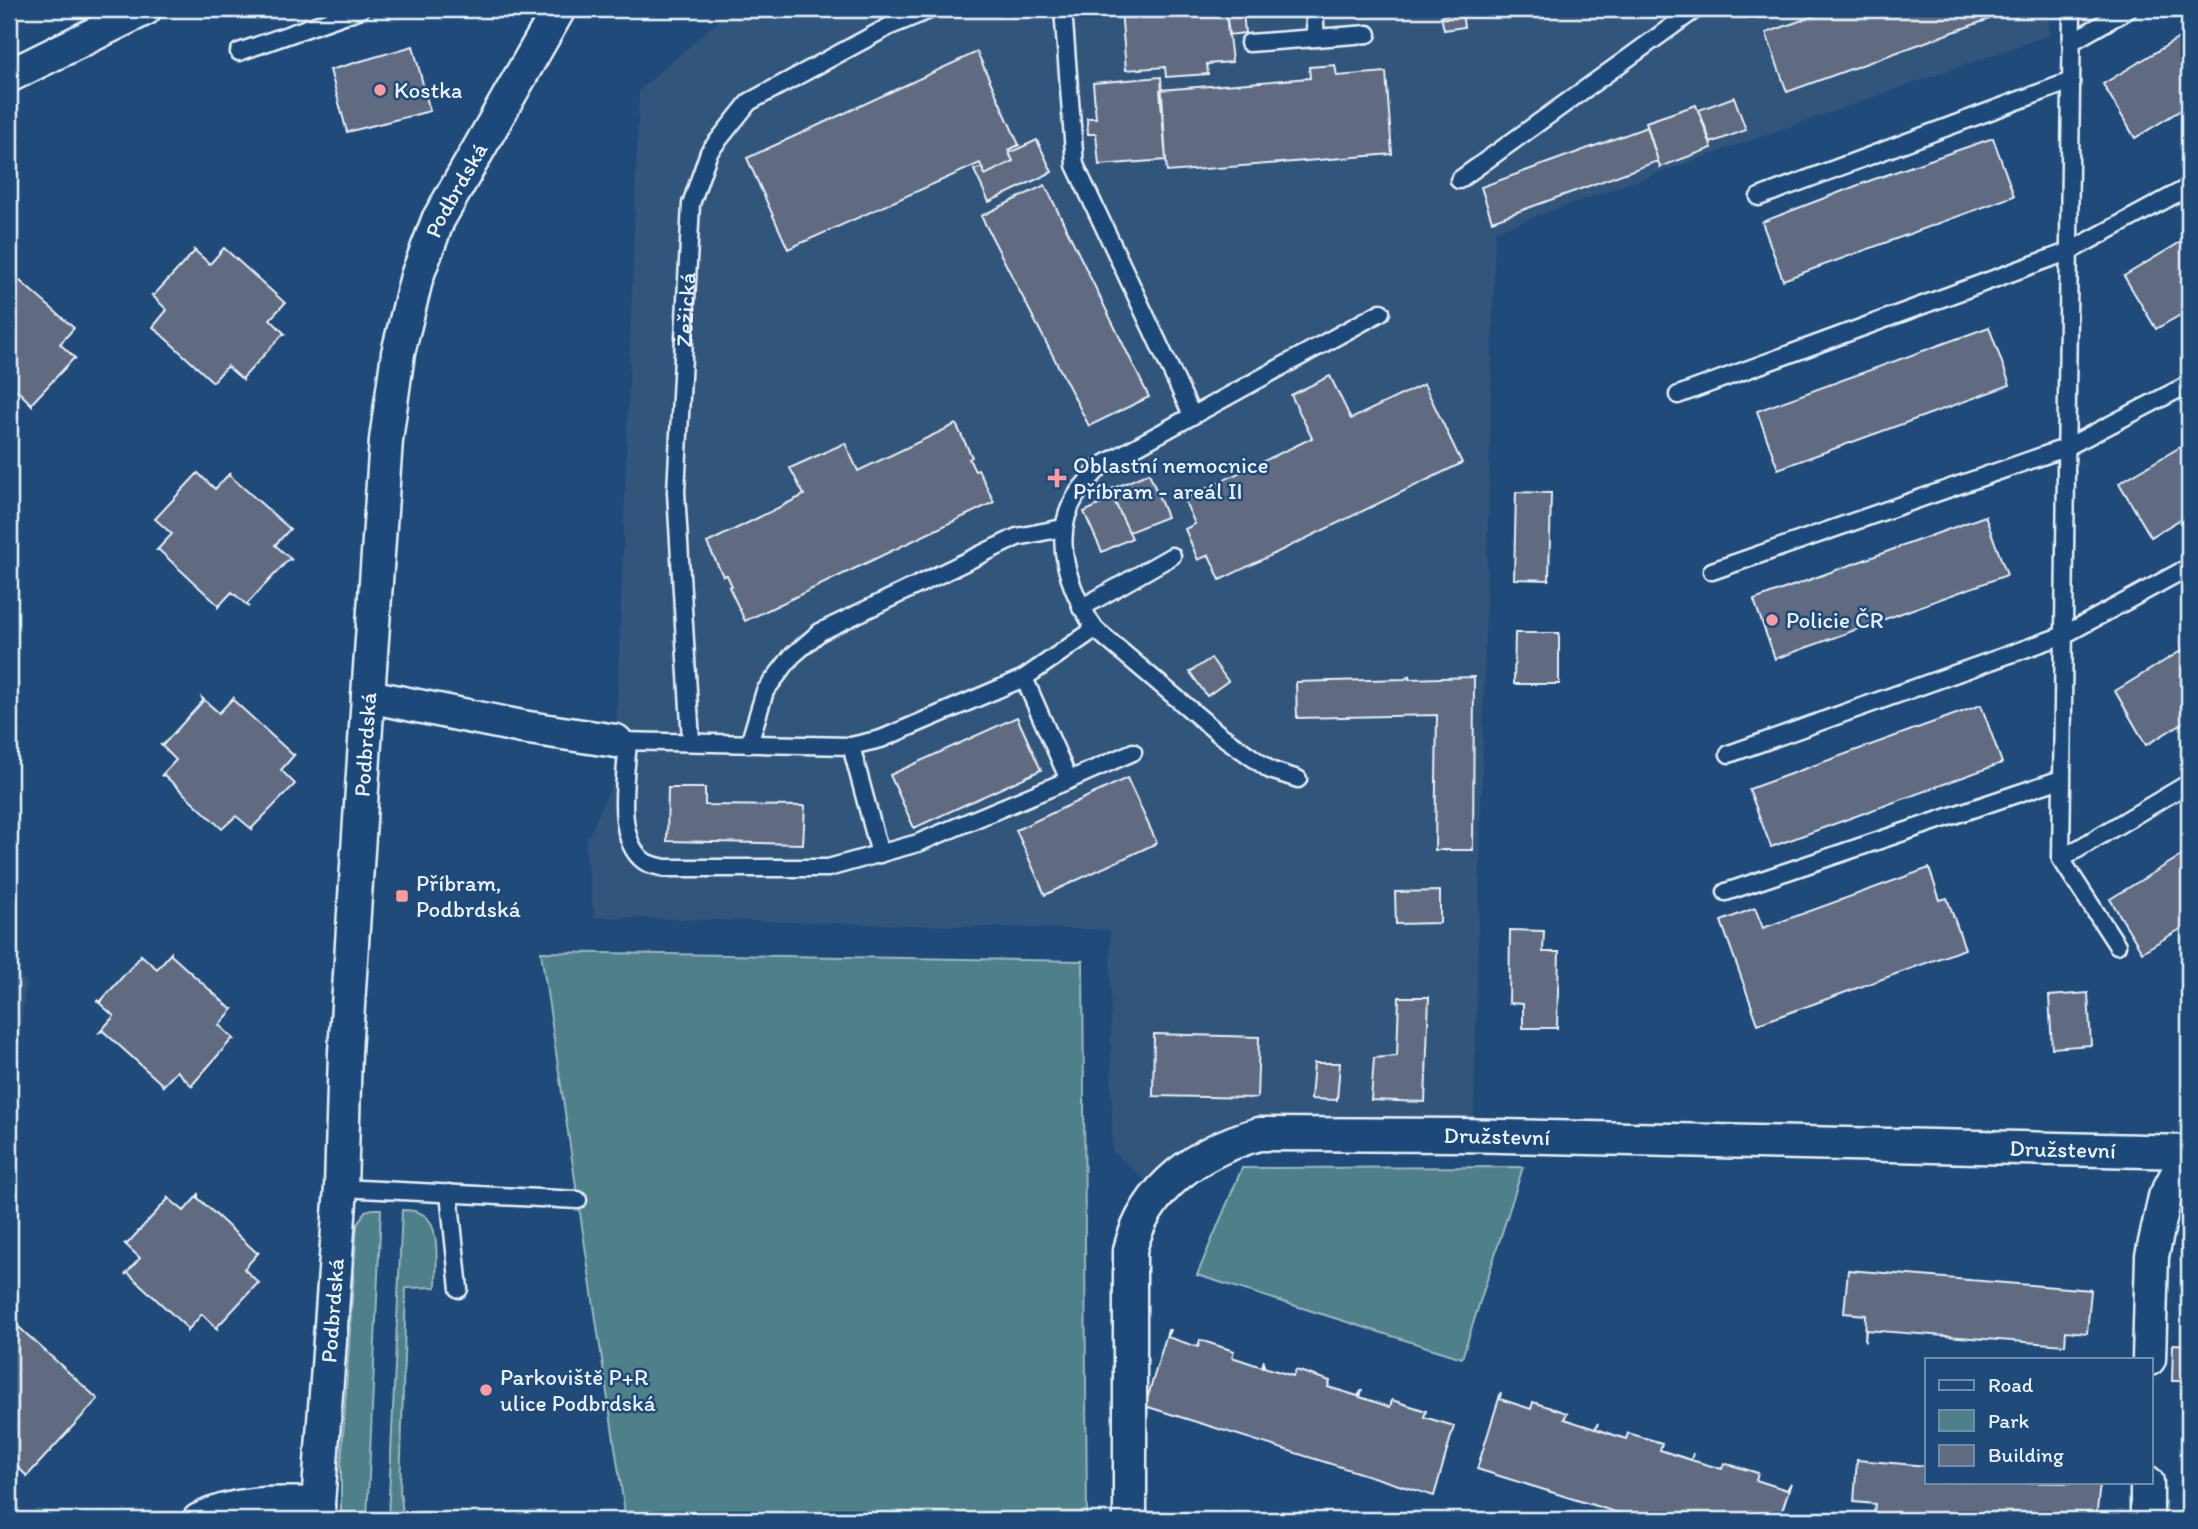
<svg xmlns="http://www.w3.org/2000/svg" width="2198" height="1529" font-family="Itim,sans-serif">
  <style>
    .built { fill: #32547c }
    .green { fill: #4f7f89; stroke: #9cb8c0; stroke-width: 2 }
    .building { fill: #606a81; stroke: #e8f1f8; stroke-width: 2 }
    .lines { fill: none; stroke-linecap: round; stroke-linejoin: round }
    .lane-casing { stroke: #e8f1f8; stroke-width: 21 }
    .street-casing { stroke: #e8f1f8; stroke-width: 37 }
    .lane { stroke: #1f4a7a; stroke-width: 16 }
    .street { stroke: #1f4a7a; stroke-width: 32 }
    .poi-dot { fill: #ff9aa2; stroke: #1f4a7a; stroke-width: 2.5 }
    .labels { text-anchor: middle; stroke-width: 5; stroke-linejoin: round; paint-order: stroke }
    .poi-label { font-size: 23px; fill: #e8f1f8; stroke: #1f4a7a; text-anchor: start }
    .street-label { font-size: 23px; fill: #e8f1f8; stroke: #1f4a7a }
  </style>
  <rect width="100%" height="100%" fill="#1f4a7a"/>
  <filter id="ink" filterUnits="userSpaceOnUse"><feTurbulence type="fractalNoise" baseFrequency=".0143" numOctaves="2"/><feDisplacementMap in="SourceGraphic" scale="14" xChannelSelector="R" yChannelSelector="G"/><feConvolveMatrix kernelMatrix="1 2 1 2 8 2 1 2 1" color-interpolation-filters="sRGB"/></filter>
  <g filter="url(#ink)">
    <path class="built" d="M732 9H2049V35L1495 231 1473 1152 1254 1151 1197 1175 1168 1202 1112 1150 1110 930 594 917 585 844 613 782 616 741 639 90Z
      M9 967 26 982 9 1138Z"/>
    <path class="green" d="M541 952 1083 961 1087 1520H626Z
      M1523 1167 1462 1358 1197 1275 1242 1168Z
      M373 1209H381L367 1520H341V1466L357 1225 365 1211Z
      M402 1210C409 1210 418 1211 424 1215 441 1226 436 1269 436 1287L406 1288 400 1492 404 1520H388Z"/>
    <path class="building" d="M1121 9H1226L1232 62 1207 64 1208 74 1166 77 1165 67 1126 70Z
      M1226 9H1281L1243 12 1245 33 1228 35Z
      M1833 9H2017L1787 92 1766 33Z
      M1462 13 1464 27 1444 30 1441 16Z
      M2189 32V105L2135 138 2103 84Z
      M413 46 430 111 347 132 330 70Z
      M977 52 1019 145 1008 150 1013 161 985 175 980 163 788 249 747 158Z
      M1335 65 1337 76 1386 72 1392 154 1167 172 1160 90 1310 78 1309 67Z
      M1161 77 1166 160 1099 165 1096 134H1088L1087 118H1096L1093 83Z
      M1734 97 1746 130 1711 143 1699 110Z
      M1696 105 1712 148 1660 167 1646 122Z
      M1647 127 1658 161 1492 221 1481 187Z
      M1993 138 2014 196 1783 280 1762 222 1869 181Z
      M1037 140 1052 172 989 202 974 170 981 167 985 175 1013 161 1009 153Z
      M1045 185 1149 397 1089 426 981 216Z
      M2189 237V310L2156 329 2124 276Z
      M224 248 285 303 270 319 286 335 284 333 242 379 244 381 227 366 213 382 153 327 167 310 151 294 153 296 195 251 193 249 210 264Z
      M13 272 12 274 74 328 60 344 76 359 74 358 32 403V405L16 389 9 397V276Z
      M1989 327 2010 385 1778 469 1757 411Z
      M1330 376 1351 419 1424 384 1462 463 1220 580 1209 555 1198 560 1185 529 1195 524 1184 499 1312 438 1291 395Z
      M956 424 972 457 969 459 975 471 978 469 994 502 745 621 729 587 732 586 727 575 723 576 707 543 804 495 790 468 845 443 858 471Z
      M2189 442V514L2151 537 2119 483Z
      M198 473 215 489 230 473 229 475 290 529 275 545 292 560 289 559 247 604 249 607 232 592 218 607V605L159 550H157L172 534 155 519Z
      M1149 473 1167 517 1129 532 1109 490Z
      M1516 492 1551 493 1549 580 1514 579Z
      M1113 498 1132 538 1102 552 1084 512Z
      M1985 516 2007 575 1775 659 1754 600Z
      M1515 633H1559V684H1514Z
      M2189 646V719L2146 745 2115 691Z
      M1211 658 1228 681 1207 696 1190 672Z
      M1409 676V679L1474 677 1473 850H1435L1437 715 1297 718 1296 682 1405 679Z
      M234 697 233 700 293 755 295 754 281 770 295 784 252 828 253 830 236 816 222 829 164 775 161 776 176 760 160 744 162 746 203 701 202 698 219 713Z
      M1981 705 2002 763 1771 847 1749 789Z
      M1017 717 1041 770 914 828 890 775Z
      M1127 778 1157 843 1045 895 1016 830Z
      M668 788H705V805L805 806 803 844 667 841Z
      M2189 851V924L2142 952 2110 899Z
      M1929 868 1940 900 1947 898 1965 949 1758 1024 1721 921 1755 908 1763 928Z
      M1440 891V923L1396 924 1395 892Z
      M1510 930 1544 931 1543 952H1559L1557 1028H1523V1004L1509 1003Z
      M171 953V955L231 1009H233L219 1025 235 1040 233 1038 192 1085 193 1087 177 1071 162 1087 163 1085 103 1031 100 1032 114 1016 97 1001 98 1000 100 1002 141 956 140 954 157 969Z
      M2088 993 2091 1045 2052 1048 2049 996Z
      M1399 997H1429L1425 1102 1371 1100 1374 1058 1397 1056Z
      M1154 1034 1259 1037 1257 1098 1153 1096Z
      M1314 1063H1340L1337 1100 1311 1099Z
      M198 1195V1198L257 1253 259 1252 244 1269 260 1284 258 1283 216 1328 218 1330 202 1314 187 1331V1328L128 1273 125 1275 140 1258 124 1243 127 1244 168 1199 167 1197 184 1211Z
      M1848 1270 2091 1290 2087 1333 2066 1331 2065 1345 1866 1330 1865 1342 1866 1315 1844 1313Z
      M11 1320 98 1399 27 1476 9 1459V1322Z
      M1168 1330H1170L1167 1337 1198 1347 1200 1340 1234 1351 1232 1357 1262 1367 1264 1360V1367L1293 1376 1296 1370 1330 1381 1328 1387 1358 1396 1362 1390 1360 1397 1390 1407 1392 1400 1426 1411 1424 1417 1454 1426 1434 1496 1145 1406Z
      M2173 1344 2189 1345V1381H2172Z
      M1501 1392 1500 1399 1531 1409 1533 1402 1567 1413 1564 1419 1595 1429 1598 1423 1596 1429 1626 1439 1628 1433 1662 1443 1660 1450 1691 1460 1693 1453 1691 1460 1722 1469 1724 1463 1758 1473 1756 1480 1787 1490 1791 1483 1779 1520H1641L1477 1469Z
      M1857 1460 1927 1466V1482L2100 1483 2096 1520H1873L1875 1504 1854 1502Z"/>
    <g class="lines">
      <defs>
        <g id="lane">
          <path d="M1063 9 1075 165 1192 415"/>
          <path d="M2072 9 2061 859 2117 945"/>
          <path d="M1316 38 1368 34"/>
          <path d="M2071 42 2129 9"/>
          <path d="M1249 43 1316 38 1314 9"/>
          <path d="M239 52 361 9"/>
          <path d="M1459 180 1696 9"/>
          <path d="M1759 197 2071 81"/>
          <path d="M1678 395 2070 251 2189 187"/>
          <path d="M1712 571 2065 448 2189 384"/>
          <path d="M1081 608 1172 556"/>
          <path d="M618 741 851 746 881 739 1024 678 1095 629"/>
          <path d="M628 741C626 774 614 839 644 861 649 865 658 866 665 868H828L918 843 1069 780 1024 678"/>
          <path id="s1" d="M691 741 676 492 691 204 709 152 749 102 890 26 932 9"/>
          <path d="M749 744 765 691 792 656 820 632 1017 537 1063 528"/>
          <path d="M851 746 880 854"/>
          <path d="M1729 754 2064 635 2189 567"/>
          <path d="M1298 779 1270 770 1219 734 1095 629C1070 591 1049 539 1076 496 1082 485 1093 476 1101 466L1381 312"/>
          <path d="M1069 780 1133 752"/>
          <path d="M2061 859 2189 783"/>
          <path d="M1726 892 2061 779"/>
          <path d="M341 1188 578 1200"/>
          <path d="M449 1193 459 1289"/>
        </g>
        <g id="street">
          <path d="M9 76 145 9"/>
          <path d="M368 696 522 727 616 741"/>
          <path d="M2149 1359 2152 1256 2165 1197 2189 1151"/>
          <path d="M2147 1482V1520"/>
          <path d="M199 1520C237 1501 277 1503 318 1504"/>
          <path id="s2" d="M319 1520 318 1504 341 1188 345 1052 368 696 386 440 398 353 417 276 438 220 559 9"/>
          <path id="s3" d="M1130 1520V1250C1146 1187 1198 1151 1259 1134L1459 1135 2189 1152"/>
        </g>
      </defs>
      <use href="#lane" class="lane-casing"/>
      <use href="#street" class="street-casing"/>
      <use href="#lane" class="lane"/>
      <use href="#street" class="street"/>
    </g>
  </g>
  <g class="poi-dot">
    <circle cx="380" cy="90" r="7"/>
    <path d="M1053.5 467.5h7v7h7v7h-7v7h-7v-7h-7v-7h7z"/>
    <circle cx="1772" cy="620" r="7"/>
    <rect x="395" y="889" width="14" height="14" rx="3.5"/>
    <circle cx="486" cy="1390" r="7"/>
  </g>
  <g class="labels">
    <g class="poi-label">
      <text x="394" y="98">Kostka</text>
      <text x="1073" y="473">Oblastní nemocnice<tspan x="1073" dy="26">Příbram - areál II</tspan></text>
      <text x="1786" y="628">Policie ČR</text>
      <text x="416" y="891">Příbram,<tspan x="416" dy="26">Podbrdská</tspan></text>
      <text x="500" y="1385">Parkoviště P+R<tspan x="500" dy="26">ulice Podbrdská</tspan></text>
    </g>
    <g class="street-label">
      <text dy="8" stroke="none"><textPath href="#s2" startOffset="1344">Podbrdská</textPath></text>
      <text dy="8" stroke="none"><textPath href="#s1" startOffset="432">Žežická</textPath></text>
      <text dy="8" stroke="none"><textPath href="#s2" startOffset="777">Podbrdská</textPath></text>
      <text dy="8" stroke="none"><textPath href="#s3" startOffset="690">Družstevní</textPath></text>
      <text dy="8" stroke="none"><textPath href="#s3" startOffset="1256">Družstevní</textPath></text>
      <text dy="8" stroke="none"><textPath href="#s2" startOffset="210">Podbrdská</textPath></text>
    </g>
  </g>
  <rect width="2198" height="1529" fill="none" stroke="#1f4a7a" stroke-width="35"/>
  <rect x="18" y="18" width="2163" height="1494" fill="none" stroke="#e8f1f8" stroke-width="2.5" filter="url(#ink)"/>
  <rect x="1925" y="1358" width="228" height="126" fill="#1f4a7a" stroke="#6f8dac" stroke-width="2"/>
  <rect x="1939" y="1380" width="35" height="10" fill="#1f4a7a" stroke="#6f8dac" stroke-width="2"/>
  <text x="1988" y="1392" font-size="21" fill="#e8f1f8">Road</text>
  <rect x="1939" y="1410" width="35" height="21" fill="#4f7f89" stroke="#6f8dac" stroke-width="2"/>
  <text x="1988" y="1428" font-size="21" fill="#e8f1f8">Park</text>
  <rect x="1939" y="1445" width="35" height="21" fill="#606a81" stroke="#6f8dac" stroke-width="2"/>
  <text x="1988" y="1462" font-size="21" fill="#e8f1f8">Building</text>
</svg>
